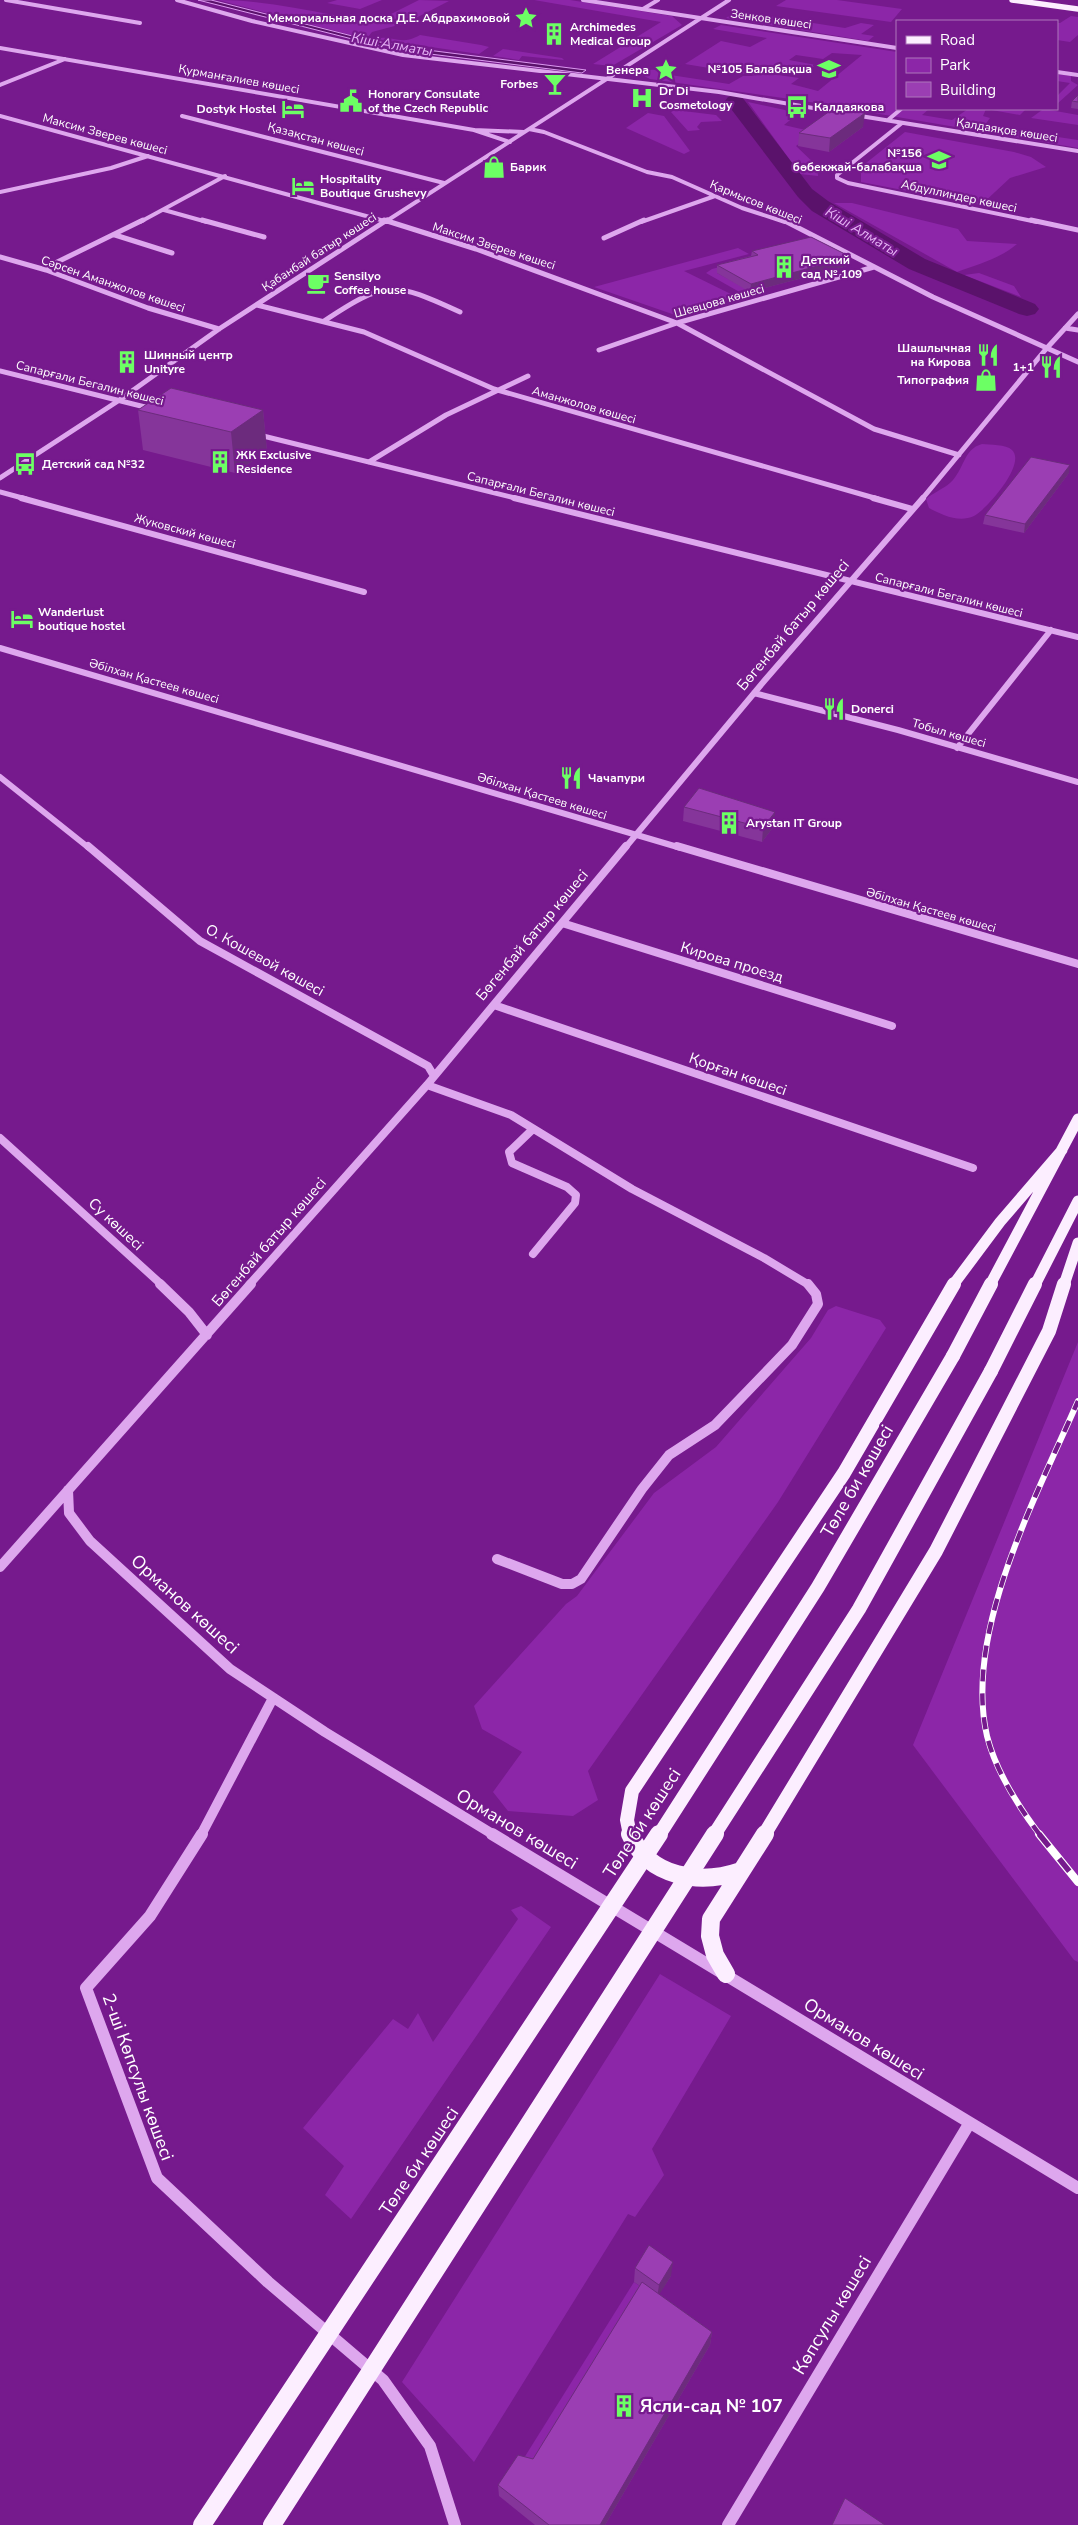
<svg xmlns="http://www.w3.org/2000/svg" width="1078" height="2525" font-family="'Nunito Sans',sans-serif">
  <style>
    .green { fill: #8c26a8; fill-rule: evenodd }
    .water { fill: #5a126b; stroke: #dc9af0 }
    .lines { fill: none; stroke-linecap: round; stroke-linejoin: round }
    .river { fill: #5a126b; fill-rule: evenodd }
    .minor-far5 { stroke: #dea7ee; stroke-width: 4 }
    .minor-far4 { stroke: #dea7ee; stroke-width: 5 }
    .minor-far3 { stroke: #dea7ee; stroke-width: 6 }
    .minor-far2 { stroke: #dea7ee; stroke-width: 8 }
    .minor-far1 { stroke: #dea7ee; stroke-width: 10 }
    .minor { stroke: #dea7ee; stroke-width: 12 }
    .major-far3 { stroke: #fceeff; stroke-width: 5.5 }
    .major-far2 { stroke: #fceeff; stroke-width: 11 }
    .major-far1 { stroke: #fceeff; stroke-width: 14 }
    .major { stroke: #fceeff; stroke-width: 18 }
    .rail-far1-casing { stroke: #fff; stroke-width: 6 }
    .rail-casing { stroke: #fff; stroke-width: 8 }
    .rail-far1 { stroke: #761a8d; stroke-width: 4.5; stroke-dasharray: 12; stroke-linecap: butt }
    .rail { stroke: #761a8d; stroke-width: 5.5; stroke-dasharray: 16; stroke-linecap: butt }
    .major-bridge-far1 { stroke: #fceeff; stroke-width: 14 }
    .major-bridge { stroke: #fceeff; stroke-width: 18 }
    .wall { fill: #85359a }
    .shaded-wall { fill: #6c2b7d }
    .building { fill: #9b3eb3; stroke: #6c2b7d }
    .labels { text-anchor: middle; stroke-width: 4.5; stroke-linejoin: round; paint-order: stroke }
    .far-poi-label { font-size: 12px; font-weight: bold; fill: #fff; stroke: #761a8d; text-anchor: start }
    .far-street-label { font-size: 12px; fill: #fff; stroke: #761a8d }
    .far-water-label { font-size: 14px; font-style: italic; fill: #e6b3f5; stroke: #761a8d }
    .street-label { font-size: 15px; fill: #fff; stroke: #761a8d }
    .near-street-label { font-size: 18px; fill: #fff; stroke: #761a8d }
    .near-poi-label { font-size: 18px; font-weight: bold; fill: #fff; stroke: #761a8d; text-anchor: start }
  </style>
  <rect width="100%" height="100%" fill="#761a8d"/>
  <path class="green" d="M218 0C257 0 295 8 334 15 357 19 371 26 395 20L389 15 419 0 449 1 406 23 372 32 368 37 370 40Z
    M337 0H382L360 9 327 3Z
    M534 0H570L672 16 682 25 612 66 593 64 661 22Z
    M786 0H837L902 9 891 22 776 6Z
    M736 11 845 28 861 23 874 25 861 34 874 36 868 41 726 18Z
    M1071 16 1078 17V35L1070 42 1057 40V23H1060Z
    M721 25 897 52V109H929L922 115 952 120 968 109 1025 110 1020 115 986 109 983 116 990 118 984 126 1078 140V148L804 101 650 79 640 74C650 69 654 68 664 74L729 84 743 76H757L685 64 721 41 750 47 767 38 713 29ZM832 53 862 55 818 91 791 84 799 78 771 74 779 68 806 72 816 65 789 60 796 55 823 59Z
    M420 35 481 45 489 47 479 54 376 39C394 34 398 47 420 35Z
    M503 49 562 58 564 60 522 56 519 60 493 56Z
    M1057 74 1071 76V81L1078 85 1057 104V96L1070 83 1057 81Z
    M748 102 785 110 795 116 784 125 814 132 796 146 817 166 818 176 800 174Z
    M1039 109H1051L1050 110 1078 115V125L1031 118 1042 110Z
    M675 110 716 115 722 121 701 122 697 127 700 130 688 131 671 112Z
    M648 113 664 116 690 151 684 154 626 128Z
    M905 132 1014 152 1031 157 1046 167 1010 178 981 205 861 182V167Z
    M834 203H852L958 229 967 241 1017 244C999 259 979 264 957 272Z
    M738 248 749 254 684 271 737 297 678 316 594 287Z
    M751 259 717 273 754 293 743 294 706 273 712 269Z
    M979 273 1014 286 1021 297 964 275Z
    M982 444C990 445 1006 444 1012 450 1027 464 986 510 974 516 959 523 942 515 929 508L926 499C933 493 943 489 950 483 964 471 963 449 982 444Z
    M836 1306 880 1320 886 1328 778 1502 588 1771 598 1800 573 1816 508 1811 493 1792 522 1752 482 1729 474 1706 566 1604 577 1596 654 1493 716 1447 811 1338 828 1310Z
    M1078 1342V1962L1074 1960 913 1745Z
    M521 1906 551 1927 351 2219 325 2195 344 2166 303 2128 393 2019 408 2029 418 2013 433 2042 518 1919 511 1910Z
    M660 1974 731 2016 652 2149 664 2175 635 2217 628 2214 474 2462 402 2382Z
    M634 2282 644 2289 533 2471 519 2466Z"/>
  <path class="water" d="M198 0H211L368 40 427 50 586 70 582 73 422 53 372 44Z"/>
  <g class="lines">
    <path class="river" d="M735 95 742 97 812 189 828 201 925 259 1035 304 1039 309 1035 314 1027 316 1019 314 909 269 812 211 798 197 725 101 728 97Z"/>
    <path class="minor-far5" d="M6 0 140 23
      M177 0 252 21 403 55 719 92 842 113
      M583 0 897 48
      M643 9 658 0
      M0 48 474 130
      M1057 72 1078 75
      M0 85 65 59
      M854 115 1078 151
      M0 116 388 222
      M182 116 444 183
      M888 120 901 109
      M902 123 837 175V178L848 183 1037 222
      M529 129 544 132 647 172 672 177 742 208 785 222
      M510 142 474 130 524 132
      M0 192 111 168 148 156
      M164 210 207 222
      M140 222 225 176
      M385 222 729 0
      M641 222 715 196"/>
    <path class="minor-far4" d="M202 220 264 237
      M384 220 476 249 677 323 874 429 959 455
      M783 220 933 297 1078 362
      M1031 220 1078 230
      M115 235 172 253
      M604 238 644 220
      M0 257 46 270 148 308 219 329
      M43 269 143 220
      M257 305 364 332 494 389 878 499
      M324 321C386 280 393 281 460 312
      M1065 328 1078 330
      M599 350 677 323 874 267
      M0 371 153 409
      M255 434 519 499
      M369 462 446 415 528 376
      M0 478 118 401 219 329 387 220
      M0 492 26 499
      M922 499 1046 349 1078 314"/>
    <path class="minor-far3" d="M21 498 364 592
      M514 498 1078 637
      M873 498 912 509
      M0 648 681 848
      M754 693 898 730 1078 782
      M957 748 1051 630
      M0 777 89 848
      M625 848 765 680 923 498"/>
    <path class="minor-far2" d="M88 846 200 941 428 1066 434 1076
      M677 846 1078 964
      M562 923 892 1026
      M494 1005 973 1168
      M427 1085 511 1115 632 1189 764 1258 809 1285
      M533 1129 509 1152 512 1163 567 1187 576 1195 575 1203 533 1254
      M0 1138 162 1285
      M249 1285 427 1085 626 846"/>
    <path class="minor-far1" d="M160 1284 189 1312 207 1335
      M68 1490 69 1513 90 1541 230 1669 325 1732 494 1835
      M497 1559 562 1584H572L581 1579 642 1489 669 1455 715 1425 792 1345 818 1304 816 1294 808 1284
      M0 1567 251 1284
      M201 1835 273 1698"/>
    <path class="minor" d="M202 1834 150 1916 86 1988 157 2178 268 2282 383 2380 430 2446 455 2525
      M492 1834 1078 2188
      M728 2525 969 2124"/>
    <path class="major-far3" d="M1012 0 1078 9"/>
    <path class="major-far2" d="M953 1285 1000 1222 1062 1150
      M990 1285 1078 1119
      M1035 1285 1078 1201
      M1064 1285 1078 1243"/>
    <path class="major-far1" d="M953 1356 991 1284
      M991 1371 1035 1284
      M630 1835 627 1820 632 1791 844 1473 954 1284
      M764 1835 936 1551 1049 1331 1064 1284"/>
    <path class="major" d="M630 1834C649 1878 700 1885 741 1871
      M726 1974 715 1955 710 1936 711 1919 765 1834"/>
    <defs>
      <path id="rail-far1" d="M1040 1835C1018 1806 996 1772 987 1736 963 1632 1037 1495 1078 1401"/>
      <path id="rail" d="M1039 1834 1078 1882"/>
    </defs>
    <use href="#rail-far1" class="rail-far1-casing"/>
    <use href="#rail" class="rail-casing"/>
    <use href="#rail-far1" class="rail-far1"/>
    <use href="#rail" class="rail"/>
    <path class="major-bridge-far1" d="M659 1835 818 1587 953 1356
      M714 1835 859 1609 991 1371"/>
    <path class="major-bridge" d="M202 2525 659 1834
      M272 2525 715 1834"/>
  </g>
  <path class="wall" d="M1078 95V109L1071 108 1072 101Z
    M863 127 829 152 798 146 799 133Z
    M752 251 851 257V265L750 292 717 273V265L751 256Z
    M138 410H263L267 451 235 473 143 450Z
    M1069 473 1024 533 983 524 985 515Z
    M684 807 774 826 762 842 683 821Z
    M635 2268 671 2276 659 2294 712 2332 710 2345 605 2525H535L499 2496 498 2485 533 2459 640 2286 634 2282Z"/>
  <path class="shaded-wall" d="M865 113 863 127 829 152 830 138Z
    M851 257V265L750 292 751 284Z
    M263 410 267 451 235 473 231 432Z
    M1070 465 1069 473 1024 533 1025 524Z
    M775 812 774 826 762 842 763 828Z
    M673 2262 671 2276 657 2298 659 2285Z
    M712 2332 710 2345 605 2525H600Z"/>
  <path class="building" d="M1078 95V102L1072 101Z
    M834 108 865 113 830 138 799 133Z
    M811 237 851 257 751 284 717 265 758 255 752 251Z
    M171 388 263 410 231 432 138 410Z
    M1031 457 1070 465 1025 524 985 515Z
    M699 788 775 812 763 828 684 807Z
    M649 2245 673 2262 659 2285 635 2268Z
    M642 2282 712 2332 600 2525H549L498 2485 518 2455 533 2459Z
    M845 2498 885 2525H832Z"/>
  <defs>
    <symbol id="sight-bare" viewBox="-9 -9 18 18"><path d="M0-6L1.8-2.2L6-1.7L2.9 1.2L3.7 5.4L0 3.3L-3.7 5.4L-2.9 1.2L-6-1.7L-1.8-2.2Z" fill="#6cff64" stroke="#761a8d" stroke-width="2.5" paint-order="stroke"/></symbol>
    <symbol id="building-bare" viewBox="-9 -9 18 18"><path d="M-4-6H4V6H1V3H-1V6H-4ZM-2.5-4.3h1.7v1.8h-1.7ZM.8-4.3h1.7v1.8H.8ZM-2.5-1h1.7V.8h-1.7ZM.8-1h1.7V.8H.8Z" fill="#6cff64" stroke="#761a8d" stroke-width="2.5" paint-order="stroke"/></symbol>
    <symbol id="school-bare" viewBox="-9 -9 18 18"><path d="M0-5L7-2L0 1L-7-2ZM-4 1L0 2.5L4 1V4Q0 6-4 4Z" fill="#6cff64" stroke="#761a8d" stroke-width="2.5" paint-order="stroke"/></symbol>
    <symbol id="bar-bare" viewBox="-9 -9 18 18"><path d="M-6-5H6L.8 .8V4.5H3.5V6h-7V4.5H-.8V.8Z" fill="#6cff64" stroke="#761a8d" stroke-width="2.5" paint-order="stroke"/></symbol>
    <symbol id="hospital-bare" viewBox="-9 -9 18 18"><path d="M-5-5h3v3.5h4V-5h3V5h-3V1.5h-4V5h-3Z" fill="#6cff64" stroke="#761a8d" stroke-width="2.5" paint-order="stroke"/></symbol>
    <symbol id="civic-bare" viewBox="-9 -9 18 18"><path d="M-.6-6.5H3V-4.5H.6V-3L4-1V1h2V6H-6V1h2V-1L-.6-3ZM-1.2 2.5V6h2.4V2.5Z" fill="#6cff64" stroke="#761a8d" stroke-width="2.5" paint-order="stroke"/></symbol>
    <symbol id="bus-bare" viewBox="-9 -9 18 18"><path d="M-5-6H5V4H4V6H2V4H-2V6H-4V4H-5ZM-3.5-4V0h7V-4ZM-3.5 1.2v1.5H-2V1.2ZM2 1.2v1.5H3.5V1.2Z" fill="#6cff64" stroke="#761a8d" stroke-width="2.5" paint-order="stroke"/></symbol>
    <symbol id="hotel-bare" viewBox="-9 -9 18 18"><path d="M-6-4.5h1.5V1H6V5H4.5V3h-9V5H-6ZM-4 0a1.8 1.8 0 1 1 3.6 0ZM.5 0V-2.5h3Q6-2.5 6 0Z" fill="#6cff64" stroke="#761a8d" stroke-width="2.5" paint-order="stroke"/></symbol>
    <symbol id="shop-bare" viewBox="-9 -9 18 18"><path d="M-5-2.5h2.3a2.7 3.5 0 0 1 5.4 0H5L5.5 6h-11ZM-1.5-2.5h3a1.5 2.3 0 0 0-3 0Z" fill="#6cff64" stroke="#761a8d" stroke-width="2.5" paint-order="stroke"/></symbol>
    <symbol id="cafe-bare" viewBox="-9 -9 18 18"><path d="M-5.5-4.5H6V0H3Q3 3.5 0 3.5H-2.5Q-5.5 3.5-5.5 0ZM3-3.2v2h1.7v-2ZM-6 4.5H4V6H-6Z" fill="#6cff64" stroke="#761a8d" stroke-width="2.5" paint-order="stroke"/></symbol>
    <symbol id="restaurant-bare" viewBox="-9 -9 18 18"><path d="M-5-6h1v4h1v-4h1v4h1v-4h1v5L-1.5 .5V6h-2V.5L-5-1ZM5-6V6H3V1.5H1.5Q1.5-4 5-6Z" fill="#6cff64" stroke="#761a8d" stroke-width="2.5" paint-order="stroke"/></symbol>
  </defs>
  <g fill-rule="evenodd">
    <use href="#sight-bare" x="510" y="2" width="32" height="32"/>
    <use href="#building-bare" x="538" y="18" width="32" height="32"/>
    <use href="#school-bare" x="813" y="53" width="32" height="32"/>
    <use href="#sight-bare" x="650" y="54" width="32" height="32"/>
    <use href="#bar-bare" x="539" y="68" width="32" height="32"/>
    <use href="#hospital-bare" x="626" y="82" width="32" height="32"/>
    <use href="#civic-bare" x="335" y="85" width="32" height="32"/>
    <use href="#bus-bare" x="781" y="91" width="32" height="32"/>
    <use href="#hotel-bare" x="277" y="93" width="32" height="32"/>
    <use href="#school-bare" x="923" y="144" width="32" height="32"/>
    <use href="#shop-bare" x="478" y="151" width="32" height="32"/>
    <use href="#hotel-bare" x="287" y="170" width="32" height="32"/>
    <use href="#building-bare" x="768" y="251" width="32" height="32"/>
    <use href="#cafe-bare" x="302" y="267" width="32" height="32"/>
    <use href="#restaurant-bare" x="972" y="339" width="32" height="32"/>
    <use href="#building-bare" x="111" y="346" width="32" height="32"/>
    <use href="#restaurant-bare" x="1035" y="351" width="32" height="32"/>
    <use href="#shop-bare" x="970" y="364" width="32" height="32"/>
    <use href="#building-bare" x="204" y="446" width="32" height="32"/>
    <use href="#bus-bare" x="9" y="448" width="32" height="32"/>
    <use href="#hotel-bare" x="6" y="603" width="32" height="32"/>
    <use href="#restaurant-bare" x="818" y="693" width="32" height="32"/>
    <use href="#restaurant-bare" x="555" y="762" width="32" height="32"/>
    <use href="#building-bare" x="713" y="807" width="32" height="32"/>
    <use href="#building-bare" x="608" y="2390" width="32" height="32"/>
  </g>
  <g class="labels">
    <g class="far-poi-label">
      <text x="510" y="22" text-anchor="end">Мемориальная доска Д.Е. Абдрахимовой</text>
      <text x="570" y="31">Archimedes<tspan x="570" dy="14">Medical Group</tspan></text>
      <text x="812" y="73" text-anchor="end">№105 Балабақша</text>
      <text x="649" y="74" text-anchor="end">Венера</text>
      <text x="538" y="88" text-anchor="end">Forbes</text>
      <text x="659" y="95">Dr Di<tspan x="659" dy="14">Cosmetology</tspan></text>
      <text x="368" y="98">Honorary Consulate<tspan x="368" dy="14">of the Czech Republic</tspan></text>
      <text x="814" y="111">Калдаякова</text>
      <text x="276" y="113" text-anchor="end">Dostyk Hostel</text>
      <text x="922" y="157" text-anchor="end">№156<tspan x="922" dy="14">бөбекжай-балабақша</tspan></text>
      <text x="510" y="171">Барик</text>
      <text x="320" y="183">Hospitality<tspan x="320" dy="14">Boutique Grushevy</tspan></text>
      <text x="801" y="264">Детский<tspan x="801" dy="14">сад № 109</tspan></text>
      <text x="334" y="280">Sensilyo<tspan x="334" dy="14">Coffee house</tspan></text>
      <text x="971" y="352" text-anchor="end">Шашлычная<tspan x="971" dy="14">на Кирова</tspan></text>
      <text x="144" y="359">Шинный центр<tspan x="144" dy="14">Unityre</tspan></text>
      <text x="1034" y="371" text-anchor="end">1+1</text>
      <text x="969" y="384" text-anchor="end">Типография</text>
      <text x="236" y="459">ЖК Exclusive<tspan x="236" dy="14">Residence</tspan></text>
      <text x="42" y="468">Детский сад №32</text>
      <text x="38" y="616">Wanderlust<tspan x="38" dy="14">boutique hostel</tspan></text>
      <text x="851" y="713">Donerci</text>
      <text x="588" y="782">Чачапури</text>
      <text x="746" y="827">Arystan IT Group</text>
    </g>
    <g class="far-street-label">
      <text transform="translate(771 19) rotate(8)" y="4">Зенков көшесі</text>
      <text transform="translate(239 79) rotate(10)" y="4">Қурманғалиев көшесі</text>
      <text transform="translate(1007 130) rotate(9)" y="4">Қалдаяқов көшесі</text>
      <text transform="translate(105 134) rotate(15)" y="4">Максим Зверев көшесі</text>
      <text transform="translate(316 139) rotate(15)" y="4">Қазақстан көшесі</text>
      <text transform="translate(959 196) rotate(12)" y="4">Абдуллиндер көшесі</text>
      <text transform="translate(756 202) rotate(22)" y="4">Қармысов көшесі</text>
      <text transform="translate(494 246) rotate(18)" y="4">Максим Зверев көшесі</text>
      <text transform="translate(319 252) rotate(-33)" y="4">Қабанбай батыр көшесі</text>
      <text transform="translate(113 284) rotate(19)" y="4">Сәрсен Аманжолов көшесі</text>
      <text transform="translate(719 301) rotate(-16)" y="4">Шевцова көшесі</text>
      <text transform="translate(90 383) rotate(14)" y="4">Сапарғали Бегалин көшесі</text>
      <text transform="translate(584 405) rotate(16)" y="4">Аманжолов көшесі</text>
      <text transform="translate(541 494) rotate(14)" y="4">Сапарғали Бегалин көшесі</text>
      <text transform="translate(185 531) rotate(15)" y="4">Жуковский көшесі</text>
      <text transform="translate(949 595) rotate(14)" y="4">Сапарғали Бегалин көшесі</text>
      <text transform="translate(154 681) rotate(16)" y="4">Әбілхан Қастеев көшесі</text>
      <text transform="translate(949 733) rotate(16)" y="4">Тобыл көшесі</text>
      <text transform="translate(542 796) rotate(17)" y="4">Әбілхан Қастеев көшесі</text>
      <text transform="translate(931 910) rotate(16)" y="4">Әбілхан Қастеев көшесі</text>
    </g>
    <g class="far-water-label">
      <text transform="translate(392 44) rotate(10)" y="5">Кіші Алматы</text>
      <text transform="translate(862 231) rotate(31)" y="5">Кіші Алматы</text>
    </g>
    <g class="street-label">
      <text transform="translate(793 625) rotate(-50)" y="5">Бөгенбай батыр көшесі</text>
      <text transform="translate(532 935) rotate(-50)" y="5">Бөгенбай батыр көшесі</text>
      <text transform="translate(265 960) rotate(29)" y="5">О. Кошевой көшесі</text>
      <text transform="translate(732 962) rotate(17)" y="5">Кирова проезд</text>
      <text transform="translate(738 1074) rotate(19)" y="5">Қорған көшесі</text>
      <text transform="translate(116 1224) rotate(43)" y="5">Су көшесі</text>
      <text transform="translate(269 1242) rotate(-49)" y="5">Бөгенбай батыр көшесі</text>
    </g>
    <g class="near-street-label">
      <text transform="translate(857 1481) rotate(-60)" y="6">Төле би көшесі</text>
      <text transform="translate(185 1604) rotate(42)" y="6">Орманов көшесі</text>
      <text transform="translate(642 1823) rotate(-57)" y="6">Төле би көшесі</text>
      <text transform="translate(517 1829) rotate(31)" y="6">Орманов көшесі</text>
      <text transform="translate(864 2039) rotate(32)" y="6">Орманов көшесі</text>
      <text transform="translate(138 2077) rotate(70)" y="6">2-ші Көпсулы көшесі</text>
      <text transform="translate(419 2161) rotate(-56)" y="6">Төле би көшесі</text>
      <text transform="translate(832 2315) rotate(-59)" y="6">Көпсулы көшесі</text>
    </g>
    <g class="near-poi-label">
      <text x="640" y="2412">Ясли-сад № 107</text>
    </g>
  </g>
  <rect x="896" y="20" width="162" height="90" fill="#761a8d" stroke="#ad76bb"/>
  <rect x="906" y="36" width="25" height="8" fill="#fceeff" stroke="#ad76bb"/>
  <text x="940" y="45" font-size="15" fill="#ffffff">Road</text>
  <rect x="906" y="58" width="25" height="15" fill="#8c26a8" stroke="#ad76bb"/>
  <text x="940" y="70" font-size="15" fill="#ffffff">Park</text>
  <rect x="906" y="82" width="25" height="15" fill="#9b3eb3" stroke="#ad76bb"/>
  <text x="940" y="95" font-size="15" fill="#ffffff">Building</text>
</svg>
